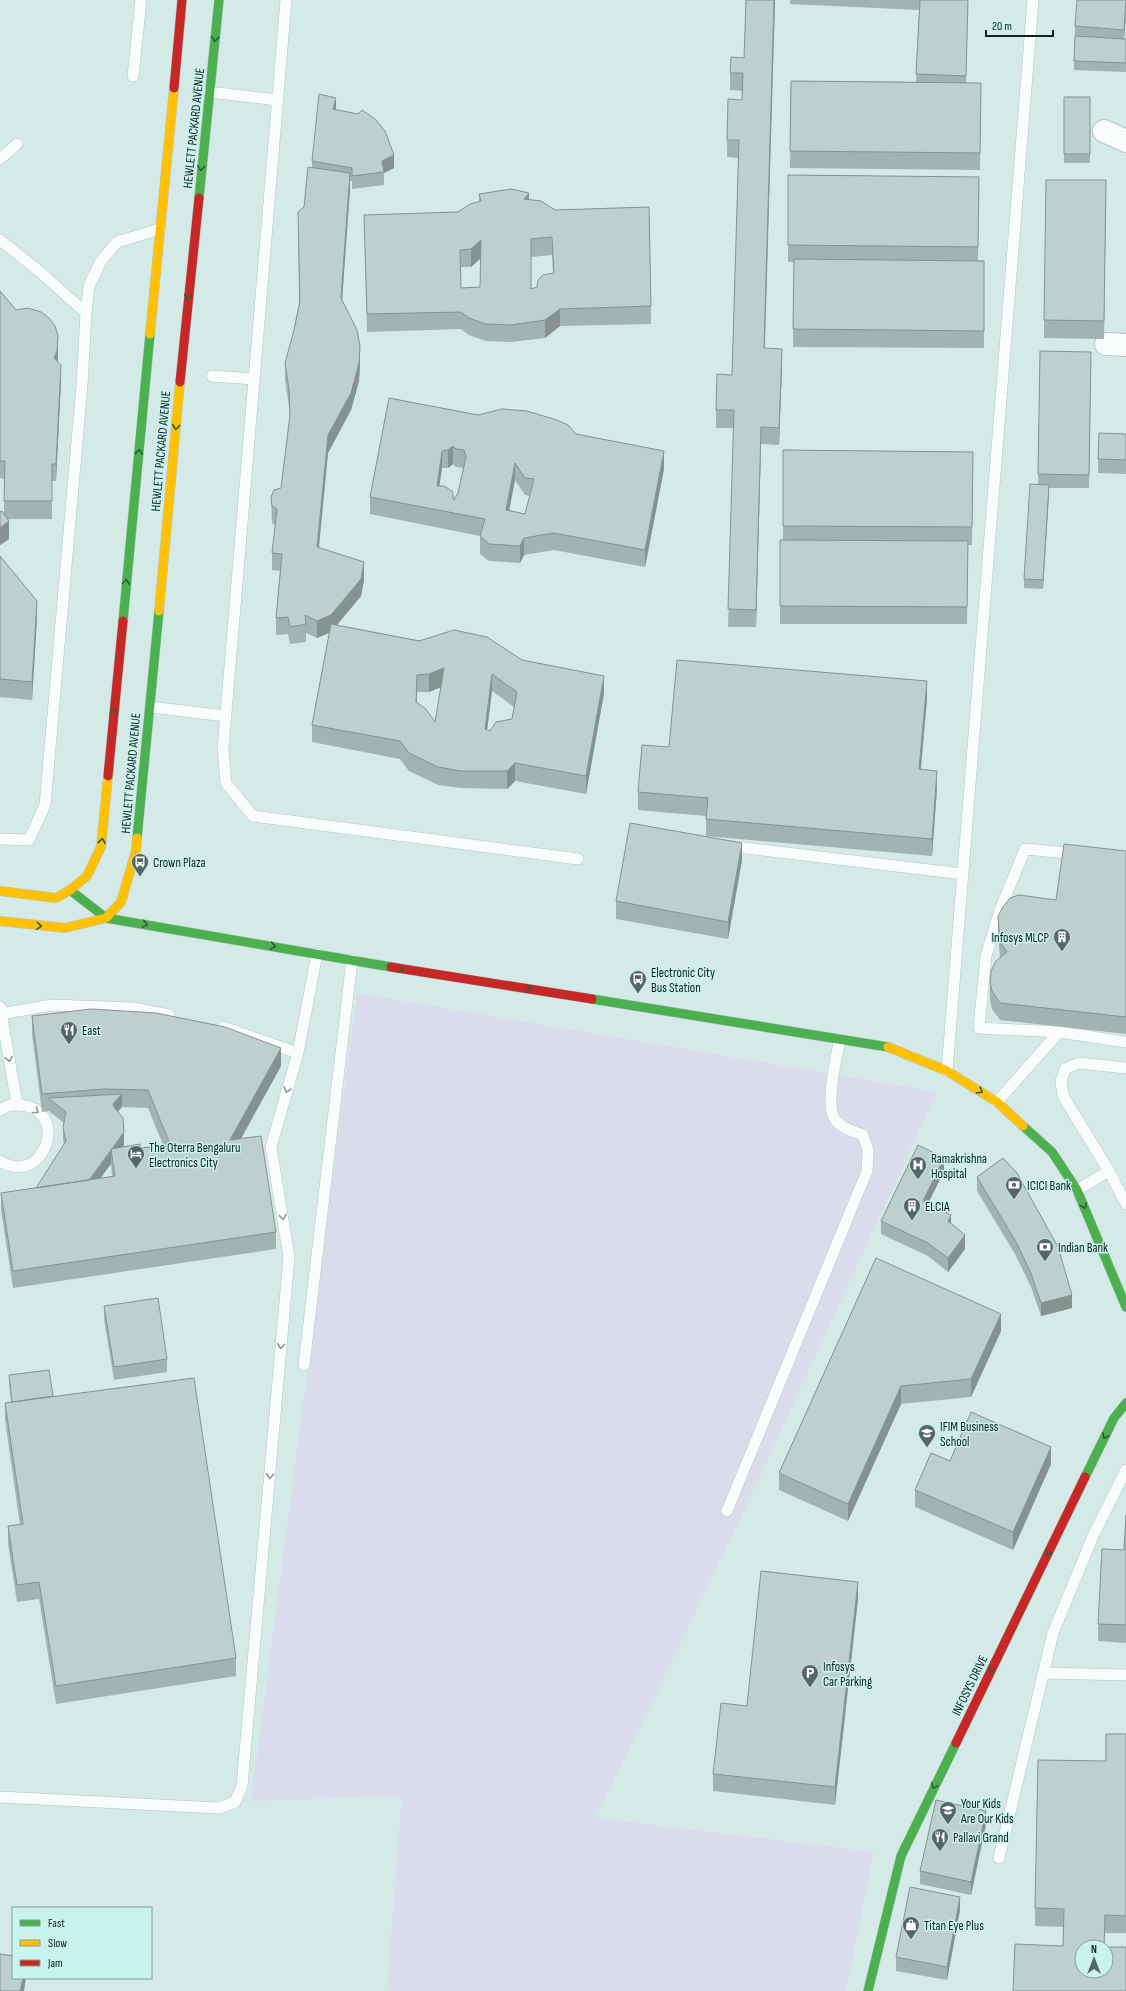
<svg xmlns="http://www.w3.org/2000/svg" width="1126" height="1991" font-family="'Sofia Sans Condensed',sans-serif">
  <style>
    .garden { fill: #dadceb }
    .lines { fill: none; stroke-linecap: round; stroke-linejoin: round }
    .lane-casing { stroke: #b4c6c4; stroke-width: 12 }
    .street-casing { stroke: #b4c6c4; stroke-width: 24 }
    .fast-casing { stroke: #b4c6c4; stroke-width: 10 }
    .slow-casing { stroke: #b4c6c4; stroke-width: 10 }
    .jam-casing { stroke: #b4c6c4; stroke-width: 10 }
    .lane { stroke: #f8fcfb; stroke-width: 11 }
    .street { stroke: #f8fcfb; stroke-width: 22 }
    .fast { stroke: #4caf50; stroke-width: 9 }
    .slow { stroke: #ffc107; stroke-width: 9 }
    .jam { stroke: #c62828; stroke-width: 9 }
    .wall { fill: #a3b3b1; fill-rule: evenodd }
    .shaded-wall { fill: #859290 }
    .building { fill: #bed0ce; stroke: #859290; fill-rule: evenodd }
    .oneway { stroke: #2c6035 }
    .oneway2 { stroke: #909998 }
    .labels { text-anchor: middle; stroke-width: 3; stroke-linejoin: round; paint-order: stroke }
    .street-label { font-size: 13px; fill: #11201f; stroke: #caf3ed }
    .poi-label { font-size: 13px; fill: #11201f; stroke: #caf3ed; text-anchor: start }
  </style>
  <rect width="100%" height="100%" fill="#d3eae7"/>
  <path class="garden" d="M357 993 937 1092 737 1526 596 1818 874 1852 846 1991H387L402 1796 251 1801Z"/>
  <g class="lines">
    <defs>
      <path id="lane" d="M286 0 223 749 226 783 253 816 578 859
        M133 76 141 0
        M209 92 278 100
        M0 159 17 144
        M0 240 39 271 86 313 82 385 45 805 29 840 0 839
        M86 313 89 286 101 261 117 242 160 229
        M212 376 254 379
        M150 707 226 716
        M728 846 963 874
        M1078 854 1025 849 1000 910 986 956 979 1028 1059 1032 1126 1042
        M0 1007 17 1104
        M1 1014 52 1005 134 1008 169 1015
        M223 1027 298 1053
        M947 1071 1033 0
        M997 1102 1059 1032
        M0 1110C8 1104 17 1104 26 1106 70 1116 41 1188 0 1161
        M1109 1171 1126 1204
        M1077 1190 1109 1171 1063 1096 1061 1081 1065 1069 1079 1063 1126 1068
        M304 1365 352 960
        M727 1511 867 1171 868 1150 863 1135C853 1131 840 1128 834 1118 826 1103 836 1057 840 1040
        M1043 1673 1126 1675
        M0 1797 219 1808 235 1802 242 1786 289 1257 271 1147 298 1053 317 954
        M999 1858 1053 1633 1093 1536 1126 1470"/>
      <path id="street" d="M1104 131 1126 141
        M1106 344 1126 345"/>
      <path id="fast" d="M199 198 219 0
        M123 621 150 334
        M137 838 159 611
        M70 890 106 918 391 967
        M592 999 888 1047
        M1023 1126 1052 1152 1077 1190 1126 1307
        M1085 1477 1114 1418 1126 1403
        M868 1991 901 1856 956 1743"/>
      <path id="slow" d="M150 334 174 88
        M159 611 180 382
        M0 891 56 898 70 890 87 876 101 847 108 776
        M0 921 65 928 106 918 121 902 136 851 137 838
        M888 1047 947 1071 997 1102 1023 1126"/>
      <path id="jam" d="M174 88 182 0
        M180 382 199 198
        M108 776 123 621
        M391 967 592 999
        M956 1743 1085 1477"/>
    </defs>
    <use href="#lane" class="lane-casing"/>
    <use href="#street" class="street-casing"/>
    <use href="#fast" class="fast-casing"/>
    <use href="#slow" class="slow-casing"/>
    <use href="#jam" class="jam-casing"/>
    <use href="#lane" class="lane"/>
    <use href="#street" class="street"/>
    <use href="#fast" class="fast"/>
    <use href="#slow" class="slow"/>
    <use href="#jam" class="jam"/>
  </g>
  <path class="wall" d="M775 0 765 348 782 366 779 445 761 444 756 627H728L734 428H716V410L732 375 739 158 727 157V140L742 100V91L730 90V73L744 58Z
    M790 0H968L966 83H981L980 170 790 168 791 81 916 82 919 10 790 4Z
    M1126 0V15L1124 39H1126V72L1074 70V61L1103 38 1075 36V26Z
    M1064 97H1090V163H1064Z
    M336 109 394 168 384 173V185L352 189V181H350V190L342 300 360 364 359 381 351 410 328 453 319 548 364 580 361 596 337 625 522 660 604 693 586 794 515 781 507 789 461 788 438 785 409 771 400 759 312 742V725L329 633 317 638 306 633V642L290 644 288 634 276 635V618L280 571 272 570V553L275 525 272 523 271 497 281 488 290 419 289 407 285 380V363L293 334 299 303 298 212 304 207 312 167V161ZM441 687 435 722 417 702V692H429ZM492 691 514 707 512 719 490 731 487 730Z
    M788 175 979 177 978 260 984 261V348L793 347 794 262H788Z
    M479 194 529 200 651 306V324L560 326 545 338 511 342 486 341 469 335 461 329 367 332 364 215 458 212 479 202ZM552 255 553 273 537 287 531 289V257ZM481 258 480 287 461 288V267H471Z
    M1106 198 1104 339 1044 338V320Z
    M0 291 16 310 58 354V362L61 382 56 481H52V519H7L9 539 0 545V512L4 514V479L0 478Z
    M1040 351 1091 365 1089 488H1049L1043 589 1024 588V579L1038 485Z
    M389 398 576 434 664 469 645 567 554 550 524 555 520 563 489 561 480 554V536L370 514V497ZM453 464 456 467 463 468 458 493 454 500 439 486 442 468H448ZM515 480 525 495 530 496 525 514 509 510Z
    M1126 434V474L1098 473V459Z
    M783 450 973 452 972 545H968L967 624H780V540H783Z
    M0 556 37 618 32 700 0 697Z
    M927 699 921 769 937 788 932 856 706 836V816L638 810V792L669 747Z
    M1126 851V1034L1000 1020 992 1009 990 1000V983L1000 958 998 934V916L1056 900Z
    M742 860 728 939 616 919V901Z
    M32 1016 281 1066 241 1139 276 1232V1249L13 1288 1 1210V1193L36 1188 64 1145 63 1140V1127L64 1123 49 1111 42 1112 32 1034ZM121 1107 148 1108 165 1150 158 1151 123 1147 124 1145 118 1112ZM111 1164 112 1176 100 1178Z
    M944 1171 928 1203 951 1224 965 1249 948 1272 928 1256 881 1234V1221Z
    M977 1177 1072 1308 1041 1316 1031 1287 1015 1254 977 1191Z
    M876 1258 1001 1331 971 1397 901 1404 848 1521 779 1490V1473Z
    M104 1306 167 1359V1372L114 1380 104 1319Z
    M9 1375 53 1396 236 1658V1676L56 1704 39 1599 17 1602 8 1544V1526L20 1525 5 1420V1403L11 1402 9 1384Z
    M1051 1464 1013 1550 915 1507V1490Z
    M1126 1515V1643L1098 1641V1624L1124 1550Z
    M858 1599 835 1805 713 1791V1774L747 1706Z
    M1126 1734V1933H1105L1104 1947 1063 1946V1927L1035 1926V1908L1106 1761Z
    M986 1824 971 1895 920 1884V1871Z
    M960 1910 947 1980 896 1971V1957Z"/>
  <path class="shaded-wall" d="M774 0H775L764 366V348Z
    M1126 6V15L1124 39V30Z
    M336 98V111L333 109Z
    M394 155V168L384 173 382 161Z
    M350 173V190L341 315V298Z
    M529 193V210L524 199Z
    M481 240V258L471 267V249Z
    M560 309V326L545 338V320Z
    M58 336V354L57 368 54 358Z
    M360 346V364L359 381 351 410 328 453 317 565V547L328 435Z
    M782 349V366L779 445V428Z
    M61 365V382L56 481V464Z
    M761 427V444L756 627V610Z
    M453 446V464L448 468V450Z
    M442 451V468L437 503V486Z
    M664 451V469L645 567V550Z
    M515 463V480L506 527V510Z
    M1049 485V494L1043 589V580Z
    M9 521V539L0 545V528Z
    M524 538V555L520 563V546Z
    M364 562V580L361 596 331 632 317 638V621Z
    M37 601V618L32 700V682Z
    M444 668V686L429 692V674Z
    M492 674V691L485 747V729Z
    M417 675V692L416 719V702Z
    M604 676V693L586 794V776Z
    M927 681V699L919 786V769Z
    M515 763V781L507 789V771Z
    M937 771V788L932 856V839Z
    M742 843V860L728 939V922Z
    M281 1048V1066L230 1158V1140Z
    M122 1094V1107L113 1117V1104Z
    M124 1132V1145L112 1161 111 1150Z
    M111 1151V1164L86 1198V1185Z
    M944 1158V1171L923 1214V1201Z
    M951 1215V1228L948 1221Z
    M965 1235V1249L948 1272V1258Z
    M1072 1295V1308L1041 1316V1303Z
    M1001 1314V1331L971 1397V1379Z
    M901 1386V1404L848 1521V1504Z
    M1051 1447V1464L1013 1550V1532Z
    M858 1582V1599L835 1805V1787Z
    M986 1811V1824L971 1895V1882Z
    M960 1897V1910L947 1980V1967Z
    M1105 1915V1933L1104 1947Z
    M23 1978H26L24 1991H20Z"/>
  <path class="building" d="M746 0H774L764 348 782 349 779 428 761 427 756 610 728 609 734 410H716L717 374 732 375 739 140H727L728 99 742 100 743 73H730L731 57 744 58Z
    M920 0H968L966 76 916 74Z
    M1077 0H1126L1124 30 1075 26Z
    M1075 36 1126 39V63L1074 61Z
    M791 81 981 83 980 153 790 151Z
    M319 94 336 98 333 109 358 114 362 110 375 119 385 131 394 155 382 161 384 172 352 176V168L312 161Z
    M1064 97H1090V154H1064Z
    M308 167 350 173 341 298 357 330 360 346 359 363 351 393 328 435 317 547 364 562 361 579 331 615 317 621 305 615 306 624 290 627 288 617 276 618 282 554 272 553 277 509 272 506 271 497 274 490 281 488 290 415 289 389 285 363 293 334 300 302 298 212 304 207Z
    M788 175 979 177 978 247 788 245Z
    M1046 180H1106L1104 321 1044 320Z
    M511 189 529 193 524 199 541 201 555 210 649 207 651 306 560 309 545 320 511 325 486 324 469 318 461 312 367 314 364 215 458 212 470 204 481 201 479 194ZM552 237 554 273 543 275 538 280 537 287 531 289V239ZM481 240 480 287 461 288 460 250 471 249Z
    M794 259 984 261V331L793 329Z
    M0 291 16 310 28 308 41 312 49 318 55 326 58 336 57 351 54 358 61 365 56 464H52V501H4L5 461H0Z
    M1040 351 1091 352 1089 475 1038 474Z
    M389 398 478 415 502 409 527 411 557 420 568 425 576 434 664 451 645 550 554 533 524 538 520 546 489 544 480 536 485 519 370 497ZM453 446 456 449 464 450 466 457 458 493 454 500 452 491 444 486H437L442 451 448 450ZM515 463 525 478 534 479 525 514 506 510Z
    M1099 433 1126 434V460L1098 459Z
    M783 450 973 452 972 527 783 526Z
    M1030 484 1049 485 1043 580 1024 579Z
    M2 511 9 521 0 528V512Z
    M780 540 968 541 967 607 780 606Z
    M0 556 37 601 32 682 0 679Z
    M331 624 419 641 454 630 487 637 522 660 604 676 586 776 515 763 507 771H461L438 767 409 753 400 741 312 725ZM444 668 435 722 426 709 416 702 417 675 429 674ZM492 674 517 692 512 719 496 722 490 731 485 729Z
    M677 660 927 681 919 769 937 771 932 839 706 819 708 798 638 792 642 745 669 747Z
    M630 823 742 843 728 922 616 901Z
    M1064 844 1126 851V1017L1000 1003 992 991 990 983 991 971 996 961 1007 952 1000 942 998 916 1003 907 1010 898 1019 895 1056 900Z
    M91 1009 156 1013 225 1027 281 1048 230 1140 261 1136 276 1232 13 1271 1 1193 115 1176 111 1149 140 1144V1148L150 1147V1150L158 1148V1151L172 1149 148 1090 104 1089 42 1094 32 1016Z
    M122 1094 113 1104 114 1107 123 1118 124 1132 112 1149H111V1150L89 1180 36 1188 66 1141 63 1127 66 1112 48 1098Z
    M918 1145 944 1158 923 1201 951 1215 948 1221 965 1235 948 1258 928 1243 881 1221Z
    M1003 1158 1017 1173 1058 1247 1072 1295 1041 1303 1031 1273 1015 1240 977 1177Z
    M876 1258 1001 1314 971 1379 901 1386 848 1504 779 1473Z
    M158 1298 167 1359 114 1367 104 1306Z
    M49 1370 53 1396 12 1402 9 1375Z
    M194 1378 236 1658 56 1686 39 1582 17 1585 8 1526 23 1524 5 1403Z
    M971 1412 1051 1447 1013 1532 915 1490 931 1453 950 1461Z
    M1126 1515V1625L1098 1624 1102 1549 1124 1550Z
    M761 1571 858 1582 835 1787 713 1774 721 1703 747 1706Z
    M1106 1734H1126V1916L1105 1915 1104 1947H1126V1991H1013L1015 1944 1063 1946 1064 1909 1035 1908 1038 1760 1106 1761ZM1082 1947H1106V1971H1082Z
    M936 1800 986 1811 971 1882 920 1871Z
    M910 1887 960 1897 947 1967 896 1957Z
    M0 1954 13 1956V1978H23L20 1991H0Z"/>
  <defs><path id="oneway-chevron" d="M-2-3.5L2.5 0L-2 3.5" fill="none" stroke-width="1.6" stroke-linecap="round" stroke-linejoin="round"/></defs>
  <g class="oneway">
    <use href="#oneway-chevron" transform="translate(215 39) rotate(96)"/>
    <use href="#oneway-chevron" transform="translate(201 168) rotate(96)"/>
    <use href="#oneway-chevron" transform="translate(188 297) rotate(96)"/>
    <use href="#oneway-chevron" transform="translate(176 427) rotate(95)"/>
    <use href="#oneway-chevron" transform="translate(139 452) rotate(-85)"/>
    <use href="#oneway-chevron" transform="translate(126 582) rotate(-85)"/>
    <use href="#oneway-chevron" transform="translate(114 711) rotate(-85)"/>
    <use href="#oneway-chevron" transform="translate(102 841) rotate(-84)"/>
    <use href="#oneway-chevron" transform="translate(145 924) rotate(10)"/>
    <use href="#oneway-chevron" transform="translate(39 926) rotate(4)"/>
    <use href="#oneway-chevron" transform="translate(273 946) rotate(10)"/>
    <use href="#oneway-chevron" transform="translate(401 969) rotate(9)"/>
    <use href="#oneway-chevron" transform="translate(529 989) rotate(9)"/>
    <use href="#oneway-chevron" transform="translate(980 1091) rotate(32)"/>
    <use href="#oneway-chevron" transform="translate(1084 1206) rotate(67)"/>
    <use href="#oneway-chevron" transform="translate(1105 1436) rotate(116)"/>
    <use href="#oneway-chevron" transform="translate(1048 1553) rotate(116)"/>
    <use href="#oneway-chevron" transform="translate(991 1670) rotate(116)"/>
    <use href="#oneway-chevron" transform="translate(934 1786) rotate(116)"/>
  </g>
  <g class="oneway2">
    <use href="#oneway-chevron" transform="translate(9 1059) rotate(80)"/>
    <use href="#oneway-chevron" transform="translate(287 1090) rotate(106)"/>
    <use href="#oneway-chevron" transform="translate(36 1111) rotate(37)"/>
    <use href="#oneway-chevron" transform="translate(283 1217) rotate(81)"/>
    <use href="#oneway-chevron" transform="translate(281 1346) rotate(95)"/>
    <use href="#oneway-chevron" transform="translate(270 1476) rotate(95)"/>
  </g>
  <defs>
    <symbol id="bus-pin" viewBox="-11 -11 22 30"><path d="M0 17L-7.5 6A9.5 9.5 0 1 1 7.5 6Z" fill="#556765" stroke="#caf3ed"/><path d="M-5-6H5V4H4V6H2V4H-2V6H-4V4H-5ZM-3.5-4V0h7V-4ZM-3.5 1.2v1.5H-2V1.2ZM2 1.2v1.5H3.5V1.2Z" fill="#fff"/></symbol>
    <symbol id="building-pin" viewBox="-11 -11 22 30"><path d="M0 17L-7.5 6A9.5 9.5 0 1 1 7.5 6Z" fill="#556765" stroke="#caf3ed"/><path d="M-4-6H4V6H1V3H-1V6H-4ZM-2.5-4.3h1.7v1.8h-1.7ZM.8-4.3h1.7v1.8H.8ZM-2.5-1h1.7V.8h-1.7ZM.8-1h1.7V.8H.8Z" fill="#fff"/></symbol>
    <symbol id="restaurant-pin" viewBox="-11 -11 22 30"><path d="M0 17L-7.5 6A9.5 9.5 0 1 1 7.5 6Z" fill="#556765" stroke="#caf3ed"/><path d="M-5-6h1v4h1v-4h1v4h1v-4h1v5L-1.5 .5V6h-2V.5L-5-1ZM5-6V6H3V1.5H1.5Q1.5-4 5-6Z" fill="#fff"/></symbol>
    <symbol id="hotel-pin" viewBox="-11 -11 22 30"><path d="M0 17L-7.5 6A9.5 9.5 0 1 1 7.5 6Z" fill="#556765" stroke="#caf3ed"/><path d="M-6-4.5h1.5V1H6V5H4.5V3h-9V5H-6ZM-4 0a1.8 1.8 0 1 1 3.6 0ZM.5 0V-2.5h3Q6-2.5 6 0Z" fill="#fff"/></symbol>
    <symbol id="hospital-pin" viewBox="-11 -11 22 30"><path d="M0 17L-7.5 6A9.5 9.5 0 1 1 7.5 6Z" fill="#556765" stroke="#caf3ed"/><path d="M-5-5h3v3.5h4V-5h3V5h-3V1.5h-4V5h-3Z" fill="#fff"/></symbol>
    <symbol id="bank-pin" viewBox="-11 -11 22 30"><path d="M0 17L-7.5 6A9.5 9.5 0 1 1 7.5 6Z" fill="#556765" stroke="#caf3ed"/><path d="M-6-4H6V4H-6ZM0-2.3a2.3 2.3 0 1 0 0 4.6a2.3 2.3 0 1 0 0-4.6Z" fill="#fff"/></symbol>
    <symbol id="university-pin" viewBox="-11 -11 22 30"><path d="M0 17L-7.5 6A9.5 9.5 0 1 1 7.5 6Z" fill="#556765" stroke="#caf3ed"/><path d="M0-5L7-2L0 1L-7-2ZM-4 1L0 2.5L4 1V4Q0 6-4 4Z" fill="#fff"/></symbol>
    <symbol id="parking-pin" viewBox="-11 -11 22 30"><path d="M0 17L-7.5 6A9.5 9.5 0 1 1 7.5 6Z" fill="#556765" stroke="#caf3ed"/><path d="M-3.5-5.5H1a3.5 3.5 0 0 1 0 7H-1V5.5H-3.5ZM-1-3.4V-.6H.8a1.4 1.4 0 0 0 0-2.8Z" fill="#fff"/></symbol>
    <symbol id="school-pin" viewBox="-11 -11 22 30"><path d="M0 17L-7.5 6A9.5 9.5 0 1 1 7.5 6Z" fill="#556765" stroke="#caf3ed"/><path d="M0-5L7-2L0 1L-7-2ZM-4 1L0 2.5L4 1V4Q0 6-4 4Z" fill="#fff"/></symbol>
    <symbol id="shop-pin" viewBox="-11 -11 22 30"><path d="M0 17L-7.5 6A9.5 9.5 0 1 1 7.5 6Z" fill="#556765" stroke="#caf3ed"/><path d="M-5-2.5h2.3a2.7 3.5 0 0 1 5.4 0H5L5.5 6h-11ZM-1.5-2.5h3a1.5 2.3 0 0 0-3 0Z" fill="#fff"/></symbol>
  </defs>
  <g fill-rule="evenodd">
    <use href="#bus-pin" x="130" y="852" width="20" height="27"/>
    <use href="#building-pin" x="1052" y="927" width="20" height="27"/>
    <use href="#bus-pin" x="628" y="969" width="20" height="27"/>
    <use href="#restaurant-pin" x="59" y="1020" width="20" height="27"/>
    <use href="#hotel-pin" x="126" y="1144" width="20" height="27"/>
    <use href="#hospital-pin" x="908" y="1155" width="20" height="27"/>
    <use href="#bank-pin" x="1004" y="1175" width="20" height="27"/>
    <use href="#building-pin" x="902" y="1196" width="20" height="27"/>
    <use href="#bank-pin" x="1035" y="1237" width="20" height="27"/>
    <use href="#university-pin" x="917" y="1423" width="20" height="27"/>
    <use href="#parking-pin" x="800" y="1663" width="20" height="27"/>
    <use href="#school-pin" x="938" y="1800" width="20" height="27"/>
    <use href="#restaurant-pin" x="930" y="1827" width="20" height="27"/>
    <use href="#shop-pin" x="901" y="1915" width="20" height="27"/>
  </g>
  <g class="labels">
    <g class="street-label">
      <text transform="translate(193 128) rotate(-84)" y="5">HEWLETT PACKARD AVENUE</text>
      <text transform="translate(160 451) rotate(-85)" y="5">HEWLETT PACKARD AVENUE</text>
      <text transform="translate(130 773) rotate(-85)" y="5">HEWLETT PACKARD AVENUE</text>
      <text transform="translate(969 1685) rotate(-64)" y="5">INFOSYS DRIVE</text>
    </g>
    <g class="poi-label">
      <text x="153" y="867">Crown Plaza</text>
      <text x="1049" y="942" text-anchor="end">Infosys MLCP</text>
      <text x="651" y="977">Electronic City<tspan x="651" dy="15">Bus Station</tspan></text>
      <text x="82" y="1035">East</text>
      <text x="149" y="1152">The Oterra Bengaluru<tspan x="149" dy="15">Electronics City</tspan></text>
      <text x="931" y="1163">Ramakrishna<tspan x="931" dy="15">Hospital</tspan></text>
      <text x="1027" y="1190">ICICI Bank</text>
      <text x="925" y="1211">ELCIA</text>
      <text x="1058" y="1252">Indian Bank</text>
      <text x="940" y="1431">IFIM Business<tspan x="940" dy="15">School</tspan></text>
      <text x="823" y="1671">Infosys<tspan x="823" dy="15">Car Parking</tspan></text>
      <text x="961" y="1808">Your Kids<tspan x="961" dy="15">Are Our Kids</tspan></text>
      <text x="953" y="1842">Pallavi Grand</text>
      <text x="924" y="1930">Titan Eye Plus</text>
    </g>
  </g>
  <rect x="12" y="1907" width="140" height="72" fill="#caf3ed" stroke="#809f9b"/>
  <rect x="20" y="1920" width="20" height="6" fill="#4caf50" stroke="#809f9b"/>
  <text x="48" y="1927" font-size="12" fill="#11201f">Fast</text>
  <rect x="20" y="1940" width="20" height="6" fill="#ffc107" stroke="#809f9b"/>
  <text x="48" y="1947" font-size="12" fill="#11201f">Slow</text>
  <rect x="20" y="1960" width="20" height="6" fill="#c62828" stroke="#809f9b"/>
  <text x="48" y="1967" font-size="12" fill="#11201f">Jam</text>
  <g transform="translate(1094 1959)"><circle r="19" fill="#caf3ed" stroke="#809f9b"/>
  <path d="M0-3L7 15L0 10L-7 15Z" fill="#556765"/>
  <text y="-6" font-size="11" font-weight="bold" text-anchor="middle" fill="#11201f">N</text>
  </g>
  <path d="M986 30v6h67v-6" fill="none" stroke="#11201f" stroke-width="2"/>
  <text x="992" y="30" font-size="12" fill="#11201f" stroke="#caf3ed" stroke-width="3" paint-order="stroke">20 m</text>
</svg>
